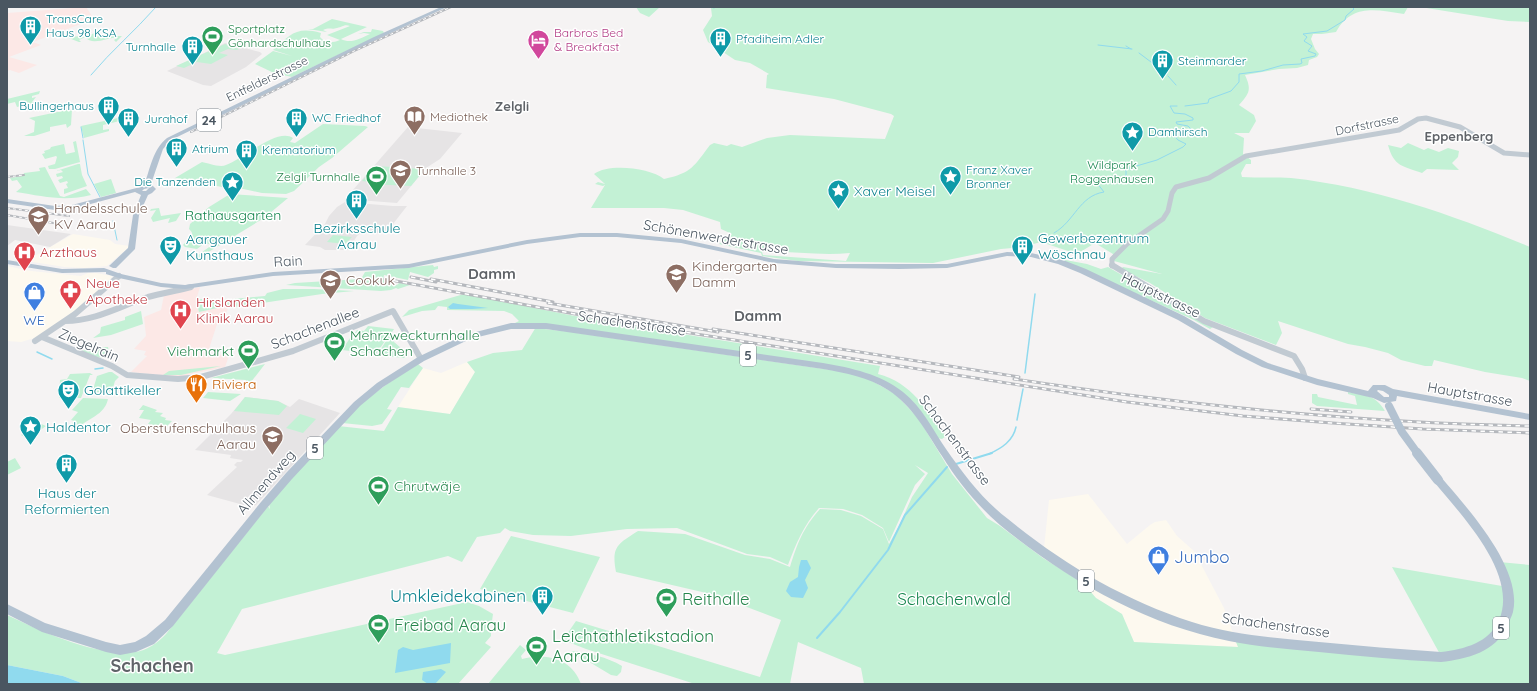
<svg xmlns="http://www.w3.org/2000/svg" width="1537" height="691" font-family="Quicksand,sans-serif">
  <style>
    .commercial { fill: #fdf9ef }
    .education { fill: #e6e4e5 }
    .medical { fill: #fce8e6 }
    .green { fill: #c3f1d5; fill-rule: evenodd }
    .water { fill: #90daee }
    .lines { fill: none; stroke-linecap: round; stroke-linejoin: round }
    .stream-far2 { stroke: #90daee; stroke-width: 1 }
    .stream-far1 { stroke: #90daee; stroke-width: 1.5 }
    .stream { stroke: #90daee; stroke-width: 2 }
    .minor-far1 { stroke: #c1cad2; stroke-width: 5 }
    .minor { stroke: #c1cad2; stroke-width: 6 }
    .major { fill: #b3c2d1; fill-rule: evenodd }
    .rail-far1-casing { stroke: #b5b8bd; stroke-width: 2 }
    .rail-casing { stroke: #b5b8bd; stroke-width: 3 }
    .rail-far1 { stroke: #fff; stroke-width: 1; stroke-dasharray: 3; stroke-linecap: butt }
    .rail { stroke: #fff; stroke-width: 1.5; stroke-dasharray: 4.5; stroke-linecap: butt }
    .major-bridge-far1 { stroke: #b3c2d1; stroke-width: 8 }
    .major-bridge { stroke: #b3c2d1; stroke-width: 10 }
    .labels { text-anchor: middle; stroke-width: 3; stroke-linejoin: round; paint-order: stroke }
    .far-culture-label { font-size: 12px; fill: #0d838f; stroke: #fff; text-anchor: start }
    .far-leisure-label { font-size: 12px; fill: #27864d; stroke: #fff; text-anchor: start }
    .far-hotel-label { font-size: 12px; fill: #b23c85; stroke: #fff; text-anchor: start }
    .far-street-label { font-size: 12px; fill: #4a5661; stroke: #fff }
    .far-education-label { font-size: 12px; fill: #785e54; stroke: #fff; text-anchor: start }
    .far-park-label { font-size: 12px; fill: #17864f; stroke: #fff }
    .far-neighbourhood-label { font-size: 13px; font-weight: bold; fill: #5f6368; stroke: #fff }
    .shield { fill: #fff; stroke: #808990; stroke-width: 1 }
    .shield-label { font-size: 13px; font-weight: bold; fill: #4a5661 }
    .far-quarter-label { font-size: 13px; font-weight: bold; fill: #5f6368; stroke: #fff }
    .culture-label { font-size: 14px; fill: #0d838f; stroke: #fff; text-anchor: start }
    .education-label { font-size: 14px; fill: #785e54; stroke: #fff; text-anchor: start }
    .park-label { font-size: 14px; fill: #17864f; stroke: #fff }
    .street-label { font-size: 14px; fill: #4a5661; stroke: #fff }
    .health-label { font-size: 14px; fill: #be3a42; stroke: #fff; text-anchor: start }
    .shop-label { font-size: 14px; fill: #366cbe; stroke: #fff }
    .leisure-label { font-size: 14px; fill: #27864d; stroke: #fff; text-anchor: start }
    .food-label { font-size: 14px; fill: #c56008; stroke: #fff; text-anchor: start }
    .neighbourhood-label { font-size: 15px; font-weight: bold; fill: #5f6368; stroke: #fff }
    .near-shop-label { font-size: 17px; fill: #366cbe; stroke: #fff; text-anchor: start }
    .near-culture-label { font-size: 17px; fill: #0d838f; stroke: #fff; text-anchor: end }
    .near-leisure-label { font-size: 17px; fill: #27864d; stroke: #fff; text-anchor: start }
    .near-park-label { font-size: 17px; fill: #17864f; stroke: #fff }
    .near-neighbourhood-label { font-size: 18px; font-weight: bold; fill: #5f6368; stroke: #fff }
  </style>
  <rect width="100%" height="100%" fill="#f5f3f3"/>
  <path class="commercial" d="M73 234 110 240 115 244 130 246 107 266 84 268 65 267 26 261Z
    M7 266 31 271 81 276 88 273H96L112 276V277L89 300 38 337 21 342 7 341Z
    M467 362 475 372 450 414 398 407 423 368 441 373Z
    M1088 494 1127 544 1150 525 1155 522 1166 520 1177 536 1194 551 1224 608 1238 647 1134 642 1122 614 1096 598 1083 583 1043 558 1049 500Z"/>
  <path class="education" d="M225 43 260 52 262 54 246 67 211 86 203 85 167 71Z
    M408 127 462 133 440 159 426 168 397 203 345 199Z
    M345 202 393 206H407L386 233H361L357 236 348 250H325L320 247 305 245 325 224 329 216 337 207Z
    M7 225 71 234 50 247 15 240 7 246Z
    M245 397 278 401 290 407 299 399 340 413 256 505 251 507 207 495 237 467 234 465 237 462H241L243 460 230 458 231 455 195 450 231 414Z"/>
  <path class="medical" d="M86 7 94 19 33 42 41 45 9 57 37 65 19 73 10 70 7 71V13Z
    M200 287 196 300 199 312 226 306 228 308 223 322 217 324 208 352 209 357 230 353 225 367 177 377 131 372 147 356 144 355 146 351 134 349 146 336 144 317 161 310 164 295Z"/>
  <path class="green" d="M636 7H660L649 17 640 13Z
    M708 7H1408L1404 14C1377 10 1352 3 1336 32L1322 34H1313L1311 39 1315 49 1319 54 1317 57 1309 60 1308 65 1297 68 1279 69 1245 75C1252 90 1249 94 1239 105L1254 115 1256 121 1249 133H1234L1244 138 1243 154 1251 160V164H1246L1241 173 1242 177C1258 178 1274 177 1291 178 1374 187 1453 215 1530 247V381L1522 378 1485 372 1434 360 1432 366H1425L1401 360 1388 353 1365 347 1348 344 1278 321 1282 333 1276 345 1205 318 1150 283 1121 269 1123 267 1162 274 1114 261 1113 254 1095 243 1077 254 1041 242 1022 247 1001 249 933 263 798 261 762 256 761 253 719 244 732 234 721 229 720 222 683 210 664 208H591L605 185 603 186 595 184 598 182 605 184 594 174C609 163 650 168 664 179 692 173 694 166 710 145L714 143 727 146 731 144 742 147 767 138 790 135 885 139 894 116 891 114 834 99 766 88 767 75 769 74 750 63 735 60 708 42 703 30 712 16 711 8ZM762 252C791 251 821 256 850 253L846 261 763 255Z
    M1420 7H1530V22L1508 21Z
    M332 19 367 27 341 39C350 44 360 39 370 34L364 33 358 34 364 32H371L372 29 383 31 384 33 292 77 274 73 255 64 273 51 292 56 273 50C290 35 296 26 321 33L320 37C326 44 332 43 340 40L327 35 350 26C344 24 343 27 337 28 331 30 330 27 323 30L327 32 308 29H313Z
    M95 33 103 37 100 38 109 36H122L116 42 114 40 118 37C107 38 92 46 85 37L79 40 81 42H79L66 37 70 34 72 35 70 37 81 36 83 37Z
    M225 44 239 49 237 50 228 49 219 53 228 55 211 64 197 62 184 68 176 66Z
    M40 91 39 94 32 96V98L36 97 32 102H36L17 107 15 102 7 104V99Z
    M72 109 71 125 67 128 66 124 50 127V131L34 136H24L34 132 35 121 29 118Z
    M118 118 124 120 103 125V130L109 129V131L84 138 81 126Z
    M323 124 365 126 368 127 332 158 319 167 294 191 286 194 262 193 225 185 222 187 175 178 202 162C208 163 220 168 226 165 242 160 277 127 293 138L290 142 295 143Z
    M76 141 80 162 55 169H49L48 166 55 164 57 157 56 156 45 159 42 154 45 153 44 151 50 149 51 147 64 144 66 154 75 152 73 142Z
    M1408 143 1424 150 1428 148 1439 152 1448 148 1459 151 1458 157 1452 163 1459 170 1427 169 1422 173C1403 166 1394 167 1388 145L1401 148Z
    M78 164H80L82 175 87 186 64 194V189L68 188 66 184 68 183 67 181 60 183 58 180 63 178 62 176 57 177 56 174 63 172 61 170 56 171Z
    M376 166 425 169 411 186 369 184 370 182 362 181Z
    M45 167 60 196 64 197 86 189 91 195C64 202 42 196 16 192L22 187 17 180 12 181 10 178 23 176 24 173 40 171 39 168Z
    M111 179 116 193 101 197 94 184Z
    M230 194 288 198 264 218 197 259 191 260 212 245 205 243 197 249 185 247 183 245C188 240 197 236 189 229L190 224 209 207Z
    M159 208 161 216 181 213 176 221 168 223 170 218 153 222 151 218 156 210 150 211 151 209Z
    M333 235 352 237 345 244 327 242Z
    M1060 259 1087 264 1101 269 1108 267 1213 327 1210 329 1194 320Z
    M433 265 434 267 438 266V269L434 270V273L428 277 410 272 408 280 384 275 383 280 392 282 391 284 397 285 399 283 410 285 398 289 396 288 391 290 381 291 286 285 295 283 361 279 365 272Z
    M283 289H314L354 291 322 294 228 308 226 306 199 312 196 300 202 299 203 302 265 296 267 293Z
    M464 294 590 319 880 366 878 374C911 382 928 411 946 436L942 439 937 438 882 380 756 354 511 325 519 321 512 314 504 311 447 310V307L438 306 435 310 422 311 402 317 409 310Z
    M141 311 143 324 111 335 93 338 100 333 101 327 125 320V317Z
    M368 326 394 329 389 337 393 338 394 342 408 354 404 358 377 355 386 341 352 337 357 330 364 331Z
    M536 327 838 371 860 375 874 382 897 395 917 416 952 474 987 518 1000 526 1043 558 1083 583 1096 598 1122 614 1134 642 1238 647 1234 637 1441 656 1392 567 1502 586 1499 562 1530 565V684H864L861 668 798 642 790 684H695L586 649 563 640 576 621 760 677 781 620 715 595 616 572C611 546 618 544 638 531L685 534 745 555 770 559 790 567C797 544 803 528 820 509L841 510 861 516 883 529 889 544 899 526 912 497 928 473 915 465 925 474 915 485 889 542 883 528 862 515 843 509 819 508C803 526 796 544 788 565L770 557 747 554 677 528 627 529 571 536 533 535 510 531 505 528 500 533 477 537 462 562 448 556 242 609 217 653 225 655 467 602 479 606 493 614 492 621 485 629 491 633V636L485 643 491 647 458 684H84L63 676 7 665V615C43 632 94 656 135 652 146 651 159 642 166 634L268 506 270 509 269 504 338 426 384 431 398 407 450 414 475 372 467 362 493 353 522 350Z
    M350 338 385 341 376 354 342 350Z
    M105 347H108L109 352C101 363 90 355 80 351Z
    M265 364 251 382H246V380L211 378Z
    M418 364 423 368 409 388 401 387 387 409 392 410 382 424 372 426 342 423C363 399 391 381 418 364Z
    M221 366 181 375H163L169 371Z
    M109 372H112L119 377 115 381 112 391 92 393 97 376Z
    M90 373 93 375H90L81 398H59L60 380 67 379 70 374Z
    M208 392 241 394 230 401 203 398Z
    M1348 392C1365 396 1375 394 1385 411L1317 406 1312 403V394H1317L1318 397 1357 405 1355 396 1348 394Z
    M245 397 278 401 287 406 279 415 234 411Z
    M83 398 108 399C105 415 87 419 76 429L70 426 74 421 71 420 78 412 72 410Z
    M143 405 157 410 155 412 163 413 160 416 166 418 165 420 172 421 166 427 148 424 151 420 139 418 144 410H139Z
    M300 414 316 419 303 433 286 428Z
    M40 420 39 423 46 426 28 439 21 435Z
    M15 458 21 468 7 475V462Z
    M511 536 600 557 573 613 480 589Z
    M520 645 526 650 521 656 522 659C546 653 572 658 581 684H488Z
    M571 651C589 653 607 657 622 666L621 672 617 676 611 675Z"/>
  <path class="water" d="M453 303 458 304 488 308 472 309H450L448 307Z
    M801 560H807L811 568 805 580 808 588 803 598 791 597 786 591 790 582 798 577 799 567Z
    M451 643 450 663 395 673 398 650 403 647 413 650Z
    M7 665 63 676 84 684H7Z
    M441 669 446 672 435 684H428L422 680 423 672Z"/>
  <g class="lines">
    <path class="stream-far2" d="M711 7 714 8
      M1098 45 1132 49
      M1126 46 1131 49
      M1139 53 1163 71
      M1164 72 1167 74
      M91 75C111 51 135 31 156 7
      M1168 76 1176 85
      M1185 106 1208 103 1209 99 1231 91 1239 82V74L1262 71 1283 65 1300 64 1302 63 1301 59 1315 56 1316 54 1308 51 1312 46 1304 41 1307 37 1303 34 1327 31 1345 20 1346 16 1354 9 1352 7
      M81 127 83 138
      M83 140 88 174 100 197
      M113 221 117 240
      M1054 233C1075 221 1079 196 1104 192L1097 183 1099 181 1124 178 1126 175V169L1157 160 1183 147 1186 144 1178 140 1172 133 1179 130 1189 131 1191 129 1188 126 1177 124 1176 122 1193 120V118L1185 114 1174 113 1170 106H1177"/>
    <path class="stream-far1" d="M37 352 52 359
      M95 369 103 368
      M1025 373 1035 294
      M1017 420 1023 389
      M989 454C1002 448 1013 441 1016 427"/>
    <path class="stream" d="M956 464 992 453
      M817 638 840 612 888 550 905 515 947 467"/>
    <path class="minor-far1" d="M1112 266V259L1127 244 1163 219 1168 211 1172 193 1176 187 1209 178 1246 156 1399 130 1418 119 1426 118 1460 127 1504 153 1530 155"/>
    <path class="minor" d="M1112 265 1204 321 1294 356 1302 369 1305 378
      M65 321C96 321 120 306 148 297 162 293 177 291 191 287
      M42 337 112 366 127 375 178 379 201 377 293 351 393 311 421 359
      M35 341 75 314 119 276"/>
    <path class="major" d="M441 7H447L378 39 171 140 163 149 151 184 156 189 152 193 148 195 139 215 135 249 116 268H113L109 266 128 248 133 215 141 195 135 192 72 209 55 210 7 203V199L55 206 72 205 144 186C150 169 153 149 167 138L374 37ZM149 188 146 191H142L144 189Z
      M580 233H617L681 239 774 259 836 264H947L1007 252 1031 253 1063 260 1086 269 1184 316 1242 350 1268 363 1318 379 1368 391 1373 385H1385L1393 389 1530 414V420L1397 396 1396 401 1384 403 1373 398 1317 385 1262 367 1236 354 1178 320 1080 273 1058 264 1031 257 1007 256 947 268 899 269 836 268 774 263 681 243 617 237H580L527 244 409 268 273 276 185 289 161 287 119 278 106 274V272L62 273 7 264V260L62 269 104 268 121 274 161 283 185 285 273 272 409 264 527 240ZM1378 390 1383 391 1389 395V397H1384L1377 391Z
      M511 323H546L823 363C852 368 880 374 903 392 922 407 933 430 946 449 964 475 983 500 1008 519 1063 564 1124 600 1192 622 1233 635 1276 638 1319 642 1360 646 1400 649 1441 652 1465 649 1489 643 1499 620 1519 574 1461 515 1435 483L1433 480 1435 477 1438 476 1441 477C1467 508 1523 568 1513 612 1512 616 1509 621 1507 626 1496 652 1467 659 1441 662 1400 660 1359 656 1319 652 1289 649 1259 647 1229 641 1144 624 1067 580 1000 525 977 505 958 482 942 456 926 432 913 406 888 390 868 377 846 373 823 369L546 329H511L470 339 424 361 383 387 360 406 292 479 267 508 173 626 154 644 136 652 120 655 106 652 42 632 7 614V604L45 623 106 642 120 645 135 642 146 636 165 620 261 502 286 473 354 402 377 383 418 357 464 335Z"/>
    <defs>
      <path id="rail-far1" d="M191 132 354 51 451 7
        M7 177 24 175
        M7 208 69 216
        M7 215 59 224"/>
      <path id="rail" d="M411 277 436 282
        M385 279 608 320 1127 402 1243 416 1332 423 1423 429 1530 433
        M431 279 553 302
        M548 303 718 332
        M713 329 1019 377
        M1014 379C1186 405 1356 423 1530 426
        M1311 409 1351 412"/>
    </defs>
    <use href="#rail-far1" class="rail-far1-casing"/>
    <use href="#rail" class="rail-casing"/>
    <use href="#rail-far1" class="rail-far1"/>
    <use href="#rail" class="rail"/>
    <path class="major-bridge-far1" d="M1389 406 1402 432 1418 454"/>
    <path class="major-bridge" d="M1417 453 1438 480"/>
  </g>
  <defs>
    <symbol id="building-pin" viewBox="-11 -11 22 30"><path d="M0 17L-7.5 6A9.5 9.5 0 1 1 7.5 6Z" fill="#0f9aa8" stroke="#fff"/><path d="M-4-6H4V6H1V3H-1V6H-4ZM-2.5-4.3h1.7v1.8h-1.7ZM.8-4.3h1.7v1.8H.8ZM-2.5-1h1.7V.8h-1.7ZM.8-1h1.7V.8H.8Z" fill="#fff"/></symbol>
    <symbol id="stadium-pin" viewBox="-11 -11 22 30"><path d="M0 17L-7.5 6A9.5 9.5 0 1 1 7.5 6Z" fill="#2e9e5b" stroke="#fff"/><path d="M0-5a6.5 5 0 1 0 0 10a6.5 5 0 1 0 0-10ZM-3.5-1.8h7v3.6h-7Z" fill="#fff"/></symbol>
    <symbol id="hotel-pin" viewBox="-11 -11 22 30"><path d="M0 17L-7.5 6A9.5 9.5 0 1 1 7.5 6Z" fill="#d1479c" stroke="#fff"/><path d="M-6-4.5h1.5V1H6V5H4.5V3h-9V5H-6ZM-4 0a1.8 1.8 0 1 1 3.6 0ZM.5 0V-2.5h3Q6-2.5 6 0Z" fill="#fff"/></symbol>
    <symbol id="library-pin" viewBox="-11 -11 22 30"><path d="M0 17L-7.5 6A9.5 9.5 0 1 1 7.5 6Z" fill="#8d6e63" stroke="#fff"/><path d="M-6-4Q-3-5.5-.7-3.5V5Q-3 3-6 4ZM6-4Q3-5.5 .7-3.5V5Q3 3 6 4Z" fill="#fff"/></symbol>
    <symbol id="sight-pin" viewBox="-11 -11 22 30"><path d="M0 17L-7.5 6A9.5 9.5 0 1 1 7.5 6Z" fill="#0f9aa8" stroke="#fff"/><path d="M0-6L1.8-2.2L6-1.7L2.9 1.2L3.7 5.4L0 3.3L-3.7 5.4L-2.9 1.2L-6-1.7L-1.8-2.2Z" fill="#fff"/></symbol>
    <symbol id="university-pin" viewBox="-11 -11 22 30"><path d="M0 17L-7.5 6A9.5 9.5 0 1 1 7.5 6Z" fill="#8d6e63" stroke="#fff"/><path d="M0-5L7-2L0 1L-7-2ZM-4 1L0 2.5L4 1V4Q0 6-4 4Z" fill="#fff"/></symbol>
    <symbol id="theatre-pin" viewBox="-11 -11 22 30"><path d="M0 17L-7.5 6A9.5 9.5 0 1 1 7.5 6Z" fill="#0f9aa8" stroke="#fff"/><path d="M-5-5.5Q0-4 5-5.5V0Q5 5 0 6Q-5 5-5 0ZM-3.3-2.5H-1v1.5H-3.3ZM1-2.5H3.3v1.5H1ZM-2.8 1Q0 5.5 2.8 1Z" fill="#fff"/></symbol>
    <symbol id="hospital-pin" viewBox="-11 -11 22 30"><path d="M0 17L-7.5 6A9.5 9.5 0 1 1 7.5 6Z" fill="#e0444e" stroke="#fff"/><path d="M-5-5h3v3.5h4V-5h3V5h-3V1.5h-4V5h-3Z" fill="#fff"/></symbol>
    <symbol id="school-pin" viewBox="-11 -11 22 30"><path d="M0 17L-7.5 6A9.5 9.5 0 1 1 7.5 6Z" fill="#8d6e63" stroke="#fff"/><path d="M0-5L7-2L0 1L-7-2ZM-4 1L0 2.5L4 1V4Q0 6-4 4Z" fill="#fff"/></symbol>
    <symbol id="pharmacy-pin" viewBox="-11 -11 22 30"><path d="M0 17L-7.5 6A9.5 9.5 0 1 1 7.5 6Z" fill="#e0444e" stroke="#fff"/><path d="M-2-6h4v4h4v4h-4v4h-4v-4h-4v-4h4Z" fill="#fff"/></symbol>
    <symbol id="shop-pin" viewBox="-11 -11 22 30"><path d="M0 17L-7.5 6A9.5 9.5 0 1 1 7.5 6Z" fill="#3f7fe0" stroke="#fff"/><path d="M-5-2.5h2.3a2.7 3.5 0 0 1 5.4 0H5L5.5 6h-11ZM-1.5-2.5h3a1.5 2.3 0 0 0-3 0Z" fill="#fff"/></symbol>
    <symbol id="restaurant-pin" viewBox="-11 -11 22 30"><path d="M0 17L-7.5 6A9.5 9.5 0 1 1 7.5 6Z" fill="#e8710a" stroke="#fff"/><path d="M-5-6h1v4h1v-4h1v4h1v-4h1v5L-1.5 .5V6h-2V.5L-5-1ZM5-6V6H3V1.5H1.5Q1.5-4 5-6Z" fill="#fff"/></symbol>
  </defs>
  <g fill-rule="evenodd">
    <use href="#building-pin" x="18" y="14" width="25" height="34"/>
    <use href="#stadium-pin" x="200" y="24" width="25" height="34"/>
    <use href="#building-pin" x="708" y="26" width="25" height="34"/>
    <use href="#hotel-pin" x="526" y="28" width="25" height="34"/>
    <use href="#building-pin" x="180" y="34" width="25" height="34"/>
    <use href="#building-pin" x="1150" y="48" width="25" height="34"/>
    <use href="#building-pin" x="96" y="94" width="25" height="34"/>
    <use href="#library-pin" x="402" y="104" width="25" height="34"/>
    <use href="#building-pin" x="284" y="106" width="25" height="34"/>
    <use href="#building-pin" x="116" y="106" width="25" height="34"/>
    <use href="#sight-pin" x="1120" y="120" width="25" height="34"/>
    <use href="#building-pin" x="164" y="136" width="25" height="34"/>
    <use href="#building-pin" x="234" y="138" width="25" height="34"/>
    <use href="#university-pin" x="388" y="158" width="25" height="34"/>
    <use href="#stadium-pin" x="364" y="164" width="25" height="34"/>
    <use href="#sight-pin" x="938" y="164" width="25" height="34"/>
    <use href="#sight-pin" x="220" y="170" width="25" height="34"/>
    <use href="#sight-pin" x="826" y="178" width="25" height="34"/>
    <use href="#building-pin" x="344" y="188" width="25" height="34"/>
    <use href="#university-pin" x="26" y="204" width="25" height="34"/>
    <use href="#building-pin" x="1010" y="234" width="25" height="34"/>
    <use href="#theatre-pin" x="158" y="234" width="25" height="34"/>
    <use href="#hospital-pin" x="12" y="240" width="25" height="34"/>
    <use href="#school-pin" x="664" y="262" width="25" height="34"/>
    <use href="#school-pin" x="318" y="268" width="25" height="34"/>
    <use href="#pharmacy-pin" x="58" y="278" width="25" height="34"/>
    <use href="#shop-pin" x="22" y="280" width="25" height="34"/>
    <use href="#hospital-pin" x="168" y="298" width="25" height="34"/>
    <use href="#stadium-pin" x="322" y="330" width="25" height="34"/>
    <use href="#stadium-pin" x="236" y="338" width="25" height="34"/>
    <use href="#restaurant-pin" x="184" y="372" width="25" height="34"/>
    <use href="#theatre-pin" x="56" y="378" width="25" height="34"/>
    <use href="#sight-pin" x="18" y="414" width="25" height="34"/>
    <use href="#school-pin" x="260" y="424" width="25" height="34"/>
    <use href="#building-pin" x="54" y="452" width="25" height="34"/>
    <use href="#stadium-pin" x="366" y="474" width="25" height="34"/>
    <use href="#shop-pin" x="1146" y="544" width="25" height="34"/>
    <use href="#building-pin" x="530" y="584" width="25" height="34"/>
    <use href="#stadium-pin" x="654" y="586" width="25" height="34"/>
    <use href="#stadium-pin" x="366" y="612" width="25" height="34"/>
    <use href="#stadium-pin" x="524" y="634" width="25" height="34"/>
  </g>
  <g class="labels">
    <g class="far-culture-label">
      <text x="46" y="23">TransCare<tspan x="46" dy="14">Haus 98 KSA</tspan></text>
      <text x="736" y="43">Pfadiheim Adler</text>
      <text x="176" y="51" text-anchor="end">Turnhalle</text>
      <text x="1178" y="65">Steinmarder</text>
      <text x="94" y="110" text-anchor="end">Bullingerhaus</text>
      <text x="312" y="122">WC Friedhof</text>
      <text x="144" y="123">Jurahof</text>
      <text x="1148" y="136">Damhirsch</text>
      <text x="192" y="153">Atrium</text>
      <text x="262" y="154">Krematorium</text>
      <text x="966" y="174">Franz Xaver<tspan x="966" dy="14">Bronner</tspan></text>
      <text x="216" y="186" text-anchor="end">Die Tanzenden</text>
    </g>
    <g class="far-leisure-label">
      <text x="228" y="33">Sportplatz<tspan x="228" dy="14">Gönhardschulhaus</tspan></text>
      <text x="360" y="181" text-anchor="end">Zelgli Turnhalle</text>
    </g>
    <g class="far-hotel-label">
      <text x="554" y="37">Barbros Bed<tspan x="554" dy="14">&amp; Breakfast</tspan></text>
    </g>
    <g class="far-street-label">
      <text transform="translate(267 79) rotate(-26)" y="4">Entfelderstrasse</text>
      <text transform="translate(1367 125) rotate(-12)" y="4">Dorfstrasse</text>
    </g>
    <g class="far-education-label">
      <text x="430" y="121">Mediothek</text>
      <text x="416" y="175">Turnhalle 3</text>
    </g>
    <g class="far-park-label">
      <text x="1112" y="169">Wildpark<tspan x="1112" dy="14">Roggenhausen</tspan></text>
    </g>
    <g class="far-neighbourhood-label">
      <text x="512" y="111">Zelgli</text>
    </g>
    <g class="shield">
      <rect x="197" y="109" width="24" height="22" rx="3"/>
      <rect x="740" y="344" width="16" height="22" rx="3"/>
      <rect x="307" y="437" width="16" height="22" rx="3"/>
      <rect x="1078" y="570" width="16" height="22" rx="3"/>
      <rect x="1493" y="617" width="16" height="22" rx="3"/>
    </g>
    <g class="shield-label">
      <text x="209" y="125">24</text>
      <text x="748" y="360">5</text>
      <text x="315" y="453">5</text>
      <text x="1086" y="586">5</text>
      <text x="1501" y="633">5</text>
    </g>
    <g class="far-quarter-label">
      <text x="1459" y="141">Eppenberg</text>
    </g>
    <g class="culture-label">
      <text x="854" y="196">Xaver Meisel</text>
      <text x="357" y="233" text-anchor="middle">Bezirksschule<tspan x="357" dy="16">Aarau</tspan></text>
      <text x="1038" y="243">Gewerbezentrum<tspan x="1038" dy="16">Wöschnau</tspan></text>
      <text x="186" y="244">Aargauer<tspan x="186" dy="16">Kunsthaus</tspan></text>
      <text x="84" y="395">Golattikeller</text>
      <text x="46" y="432">Haldentor</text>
      <text x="67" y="498" text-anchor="middle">Haus der<tspan x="67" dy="16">Reformierten</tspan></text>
    </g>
    <g class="education-label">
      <text x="54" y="213">Handelsschule<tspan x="54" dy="16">KV Aarau</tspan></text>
      <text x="692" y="271">Kindergarten<tspan x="692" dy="16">Damm</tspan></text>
      <text x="346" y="285">Cookuk</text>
      <text x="256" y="433" text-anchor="end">Oberstufenschulhaus<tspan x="256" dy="16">Aarau</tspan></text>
    </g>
    <g class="park-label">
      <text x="233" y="220">Rathausgarten</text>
    </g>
    <g class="street-label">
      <text transform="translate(716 237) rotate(10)" y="5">Schönenwerderstrasse</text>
      <text transform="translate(288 261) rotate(-3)" y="5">Rain</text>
      <text transform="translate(1161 295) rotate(26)" y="5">Hauptstrasse</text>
      <text transform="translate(632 323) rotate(8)" y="5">Schachenstrasse</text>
      <text transform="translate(315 328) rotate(-21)" y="5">Schachenallee</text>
      <text transform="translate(89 345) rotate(23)" y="5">Ziegelrain</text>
      <text transform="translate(1470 394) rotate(10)" y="5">Hauptstrasse</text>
      <text transform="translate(955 440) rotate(53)" y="5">Schachenstrasse</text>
      <text transform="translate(266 482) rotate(-49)" y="5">Allmendweg</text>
      <text transform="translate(1276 625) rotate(8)" y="5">Schachenstrasse</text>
    </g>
    <g class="health-label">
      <text x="40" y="257">Arzthaus</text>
      <text x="86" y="288">Neue<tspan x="86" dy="16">Apotheke</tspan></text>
      <text x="196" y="307">Hirslanden<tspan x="196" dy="16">Klinik Aarau</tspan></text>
    </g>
    <g class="shop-label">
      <text x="34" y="325">WE</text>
    </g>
    <g class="leisure-label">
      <text x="350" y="340">Mehrzweckturnhalle<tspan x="350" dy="16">Schachen</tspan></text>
      <text x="234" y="356" text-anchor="end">Viehmarkt</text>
      <text x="394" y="491">Chrutwäje</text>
    </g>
    <g class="food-label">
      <text x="212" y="389">Riviera</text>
    </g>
    <g class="neighbourhood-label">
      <text x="492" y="279">Damm</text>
      <text x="758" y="321">Damm</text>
    </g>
    <g class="near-shop-label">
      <text x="1174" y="563">Jumbo</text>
    </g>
    <g class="near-culture-label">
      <text x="526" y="602">Umkleidekabinen</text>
    </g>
    <g class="near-leisure-label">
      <text x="682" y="605">Reithalle</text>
      <text x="394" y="631">Freibad Aarau</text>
      <text x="552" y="642">Leichtathletikstadion<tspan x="552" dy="20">Aarau</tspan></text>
    </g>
    <g class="near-park-label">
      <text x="954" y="605">Schachenwald</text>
    </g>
    <g class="near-neighbourhood-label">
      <text x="152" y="672">Schachen</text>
    </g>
  </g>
  <rect width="1537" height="691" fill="none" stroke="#4a5661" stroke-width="16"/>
</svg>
